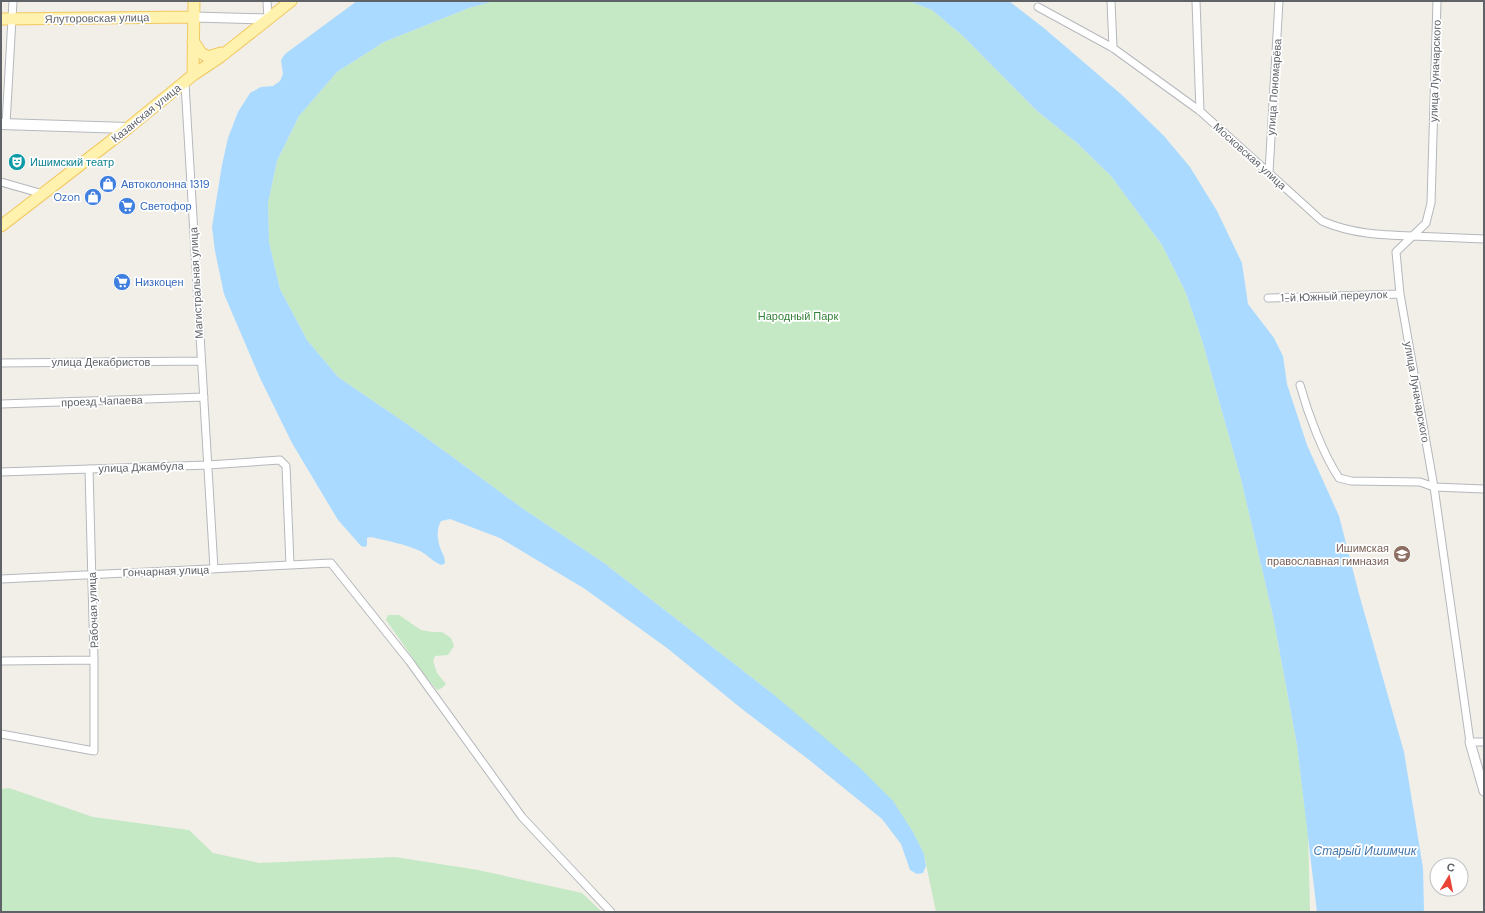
<svg xmlns="http://www.w3.org/2000/svg" width="1485" height="913" font-family="'DM Sans',sans-serif">
  <style>
    .green { fill: #c5e8c5 }
    .water { fill: #aadaff }
    .lines { fill: none; stroke-linecap: round; stroke-linejoin: round }
    .minor-casing { stroke: #b5b8bc; stroke-width: 9 }
    .tertiary-casing { stroke: #b5b8bc; stroke-width: 11 }
    .secondary-casing { stroke: #b6babf; stroke-width: 12 }
    .primary-casing { stroke: #f2c960; stroke-width: 13 }
    .minor { stroke: #fff; stroke-width: 7 }
    .tertiary { stroke: #fff; stroke-width: 9 }
    .secondary { stroke: #fff; stroke-width: 10 }
    .primary { stroke: #fff2af; stroke-width: 11 }
    .labels { text-anchor: middle; stroke-width: 3.5; stroke-linejoin: round; paint-order: stroke }
    .street-label { font-size: 11px; fill: #5f6368; stroke: #fff }
    .culture-label { font-size: 11px; fill: #0d838f; stroke: #fff; text-anchor: start }
    .shop-label { font-size: 11px; fill: #366cbe; stroke: #fff; text-anchor: start }
    .park-label { font-size: 11px; fill: #348238; stroke: #fff }
    .education-label { font-size: 11px; fill: #785e54; stroke: #fff; text-anchor: end }
    .water-label { font-size: 12px; font-style: italic; fill: #4174aa; stroke: #fff }
  </style>
  <rect width="100%" height="100%" fill="#f1efe8"/>
  <path class="green" d="M494 1H909L932 10 964 37 1037 111 1077 143 1111 176 1162 245 1186 293 1202 340 1241 479 1273 616 1297 745 1308 834 1310 912H936L924 854 773 694 604 563 522 508 417 431 338 377 307 340 280 289 269 242 268 203 277 161 299 116 337 72 384 42 469 8Z
    M388 615H399L421 630 432 632H442L451 638 454 646 448 655 435 656 433 661 437 673 446 684 442 688 437 690 424 674 386 620Z
    M9 788 93 817 189 830 213 853 259 863 395 857 478 870 582 893 602 912H1V789Z"/>
  <path class="water" d="M357 1H494L469 8 384 42 337 72 299 116 277 161 268 203 269 242 280 289 307 340 338 377 417 431 522 508 604 563 773 694 859 767 893 801 913 832 924 854 926 866 923 873 917 874 910 870 901 844 882 819 808 759 742 709 667 648 585 589 500 538 450 519 441 521C436 530 437 540 441 550 443 555 445 557 445 563L442 565C434 563 428 555 420 551 405 544 388 541 371 537L367 538V545L365 547 361 546 338 520 292 443 260 378 224 294 215 251 212 227 222 165 228 138 238 112 250 93 261 87 273 86 280 81 283 74 281 60 285 54Z
    M909 1H1009L1045 29 1122 95 1164 136 1190 167 1217 211 1242 263 1248 304 1274 338 1283 356 1287 384 1307 445 1339 516 1359 594 1404 752 1423 868 1424 912H1317L1297 745 1273 616 1241 479 1202 340 1186 293 1162 245 1111 176 1077 143 1037 111 964 37 932 10Z"/>
  <g class="lines">
    <defs>
      <path id="minor" d="M267 1 268 19
        M1111 1 1113 48
        M1196 1 1200 111
        M1437 1 1431 203 1426 223 1396 252 1400 294 1434 487 1470 742H1484
        M1038 7 1113 48 1200 111 1322 221C1352 234 1381 235 1413 236 1436 237 1460 238 1484 239
        M187 81 185 84 214 569
        M6 124 13 1
        M1269 172 1279 1
        M1 182 43 194
        M1268 298 1400 294
        M1 363 201 361
        M1300 385C1308 414 1323 454 1339 478L1351 481 1420 482 1434 487 1484 489
        M1 404 204 397
        M1 472 208 465 280 460 286 466 290 565
        M1 579 331 563 410 662 522 817 611 912
        M1 661 94 660
        M1 734 94 751V660L89 469"/>
      <path id="tertiary" d="M194 17 268 19
        M1470 742 1484 791"/>
      <path id="secondary" d="M1 124 128 128"/>
      <path id="primary" d="M1 19 194 17
        M193 41 201 53 208 57 221 53
        M193 75 194 1
        M1 226 128 128 193 75 220 57 291 1"/>
    </defs>
    <use href="#minor" class="minor-casing"/>
    <use href="#tertiary" class="tertiary-casing"/>
    <use href="#secondary" class="secondary-casing"/>
    <use href="#primary" class="primary-casing"/>
    <use href="#minor" class="minor"/>
    <use href="#tertiary" class="tertiary"/>
    <use href="#secondary" class="secondary"/>
    <use href="#primary" class="primary"/>
  </g>
  <defs>
    <symbol id="theatre-disc" viewBox="-11 -11 22 22"><circle r="9.5" fill="#0f9aa8" stroke="#fff"/><path d="M-5-5.5Q0-4 5-5.5V0Q5 5 0 6Q-5 5-5 0ZM-3.3-2.5H-1v1.5H-3.3ZM1-2.5H3.3v1.5H1ZM-2.8 1Q0 5.5 2.8 1Z" fill="#fff"/></symbol>
    <symbol id="shop-disc" viewBox="-11 -11 22 22"><circle r="9.5" fill="#3f7fe0" stroke="#fff"/><path d="M-5-2.5h2.3a2.7 3.5 0 0 1 5.4 0H5L5.5 6h-11ZM-1.5-2.5h3a1.5 2.3 0 0 0-3 0Z" fill="#fff"/></symbol>
    <symbol id="supermarket-disc" viewBox="-11 -11 22 22"><circle r="9.5" fill="#3f7fe0" stroke="#fff"/><path d="M-6-5.5h2.5l.6 2H6L4.5 2H-2.5L-4.4-4H-6ZM-1.5 3.2a1.3 1.3 0 1 0 .1 0ZM3 3.2a1.3 1.3 0 1 0 .1 0Z" fill="#fff"/></symbol>
    <symbol id="school-disc" viewBox="-11 -11 22 22"><circle r="9.5" fill="#8d6e63" stroke="#fff"/><path d="M0-5L7-2L0 1L-7-2ZM-4 1L0 2.5L4 1V4Q0 6-4 4Z" fill="#fff"/></symbol>
  </defs>
  <g fill-rule="evenodd">
    <use href="#theatre-disc" x="7" y="152" width="20" height="20"/>
    <use href="#shop-disc" x="98" y="174" width="20" height="20"/>
    <use href="#shop-disc" x="83" y="187" width="20" height="20"/>
    <use href="#supermarket-disc" x="117" y="196" width="20" height="20"/>
    <use href="#supermarket-disc" x="112" y="272" width="20" height="20"/>
    <use href="#school-disc" x="1392" y="544" width="20" height="20"/>
  </g>
  <g class="labels">
    <g class="street-label">
      <text transform="translate(97 18) rotate(-1)" y="4">Ялуторовская улица</text>
      <text transform="translate(1435 71) rotate(-88)" y="4">улица Луначарского</text>
      <text transform="translate(1274 87) rotate(-86)" y="4">улица Пономарёва</text>
      <text transform="translate(146 113) rotate(-39)" y="4">Казанская улица</text>
      <text transform="translate(1250 156) rotate(42)" y="4">Московская улица</text>
      <text transform="translate(196 283) rotate(-93)" y="4">Магистральная улица</text>
      <text transform="translate(1334 296) rotate(-2)" y="4">1-й Южный переулок</text>
      <text x="101" y="366">улица Декабристов</text>
      <text transform="translate(1417 392) rotate(80)" y="4">улица Луначарского</text>
      <text transform="translate(102 401) rotate(-2)" y="4">проезд Чапаева</text>
      <text transform="translate(141 467) rotate(-2)" y="4">улица Джамбула</text>
      <text transform="translate(166 571) rotate(-2)" y="4">Гончарная улица</text>
      <text transform="translate(93 610) rotate(-92)" y="4">Рабочая улица</text>
    </g>
    <g class="culture-label">
      <text x="30" y="166">Ишимский театр</text>
    </g>
    <g class="shop-label">
      <text x="121" y="188">Автоколонна 1319</text>
      <text x="80" y="201" text-anchor="end">Ozon</text>
      <text x="140" y="210">Светофор</text>
      <text x="135" y="286">Низкоцен</text>
    </g>
    <g class="park-label">
      <text x="798" y="320">Народный Парк</text>
    </g>
    <g class="education-label">
      <text x="1389" y="552">Ишимская<tspan x="1389" dy="13">православная гимназия</tspan></text>
    </g>
    <g class="water-label">
      <text x="1365" y="855">Старый Ишимчик</text>
    </g>
  </g>
  <rect width="1485" height="913" fill="none" stroke="#5f6368" stroke-width="4"/>
  <g transform="translate(1449 877) rotate(10)"><circle r="19" fill="#ffffff" stroke="#bfc1c3"/>
  <path d="M0-3L7 15L0 10L-7 15Z" fill="#ea4335"/>
  <text y="-6" font-size="11" font-weight="bold" text-anchor="middle" fill="#5f6368">С</text>
  </g>
</svg>
